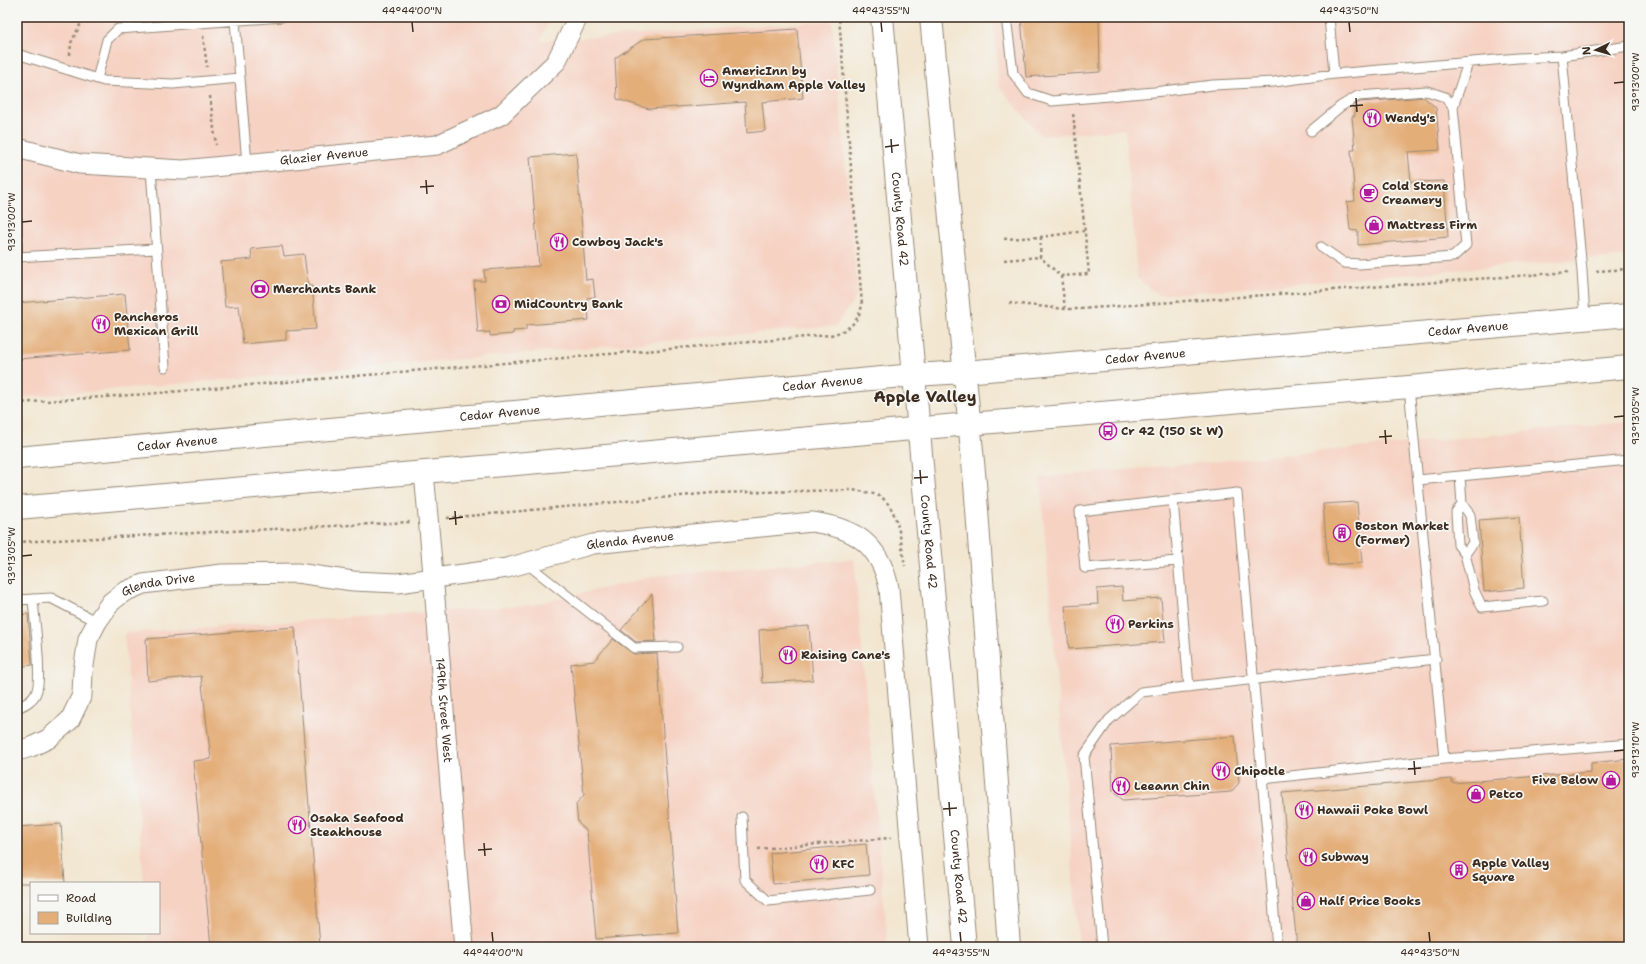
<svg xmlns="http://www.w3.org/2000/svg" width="1646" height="964" font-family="'Shantell Sans',sans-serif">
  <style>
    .built { fill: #f6d2c3 }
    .building { fill: #e4ae79 }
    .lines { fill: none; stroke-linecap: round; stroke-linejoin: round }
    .service-casing { stroke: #968877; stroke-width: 11 }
    .minor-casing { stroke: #968877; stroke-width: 21 }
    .primary-casing { stroke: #968877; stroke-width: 24 }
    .trunk-casing { stroke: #968877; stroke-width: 24 }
    .path { stroke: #968877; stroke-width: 2.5; stroke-dasharray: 3 3; stroke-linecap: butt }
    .service { stroke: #fff; stroke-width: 9 }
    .minor { stroke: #fff; stroke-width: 19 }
    .primary { stroke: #fff; stroke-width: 22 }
    .trunk { stroke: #fff; stroke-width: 22 }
    .ticks { fill: none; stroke: #3b2a1e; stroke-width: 1.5 }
    .labels { text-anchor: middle; stroke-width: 3.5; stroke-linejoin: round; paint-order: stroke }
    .poi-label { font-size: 12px; font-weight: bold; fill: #3b2a1e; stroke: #f6f6f2; text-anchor: start }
    .street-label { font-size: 12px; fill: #3b2a1e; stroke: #f6f6f2 }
    .district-label { font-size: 16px; font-weight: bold; fill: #3b2a1e; stroke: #f6f6f2 }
    .neatline { fill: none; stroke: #3b2a1e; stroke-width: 1.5 }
    .ticks-label { font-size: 10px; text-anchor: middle; fill: #3b2a1e }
  </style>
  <rect width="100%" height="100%" fill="#f6f6f2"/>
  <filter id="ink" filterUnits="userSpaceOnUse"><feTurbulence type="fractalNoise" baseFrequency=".025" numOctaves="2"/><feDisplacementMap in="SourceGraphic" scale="8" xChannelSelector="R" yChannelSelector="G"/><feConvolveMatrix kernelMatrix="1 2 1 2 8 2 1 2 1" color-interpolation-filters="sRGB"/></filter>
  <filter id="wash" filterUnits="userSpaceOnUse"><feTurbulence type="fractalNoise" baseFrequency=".012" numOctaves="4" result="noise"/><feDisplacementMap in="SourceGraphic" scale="16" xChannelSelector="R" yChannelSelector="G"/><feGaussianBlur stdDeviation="0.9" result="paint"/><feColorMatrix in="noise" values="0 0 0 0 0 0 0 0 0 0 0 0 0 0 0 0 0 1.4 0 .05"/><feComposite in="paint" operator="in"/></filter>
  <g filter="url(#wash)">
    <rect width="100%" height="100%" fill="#f2e6d0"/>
    <path class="built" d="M17 17H551L540 41 832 21 858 294 836 326 17 398Z
      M993 17H1629V256L1158 295 1137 278 1125 129 1041 136 999 86Z
      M1629 422V947H1079L1040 478Z
      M854 559 888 947H149L148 933H159V883H144L124 633 532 605 656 576Z"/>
    <g id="blocks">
      <path class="building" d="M1021 17H1099L1100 72 1026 77Z
        M797 29 803 98 762 102 765 131 747 133 745 102 649 109 617 99 615 58 644 39Z
        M1424 97 1436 108 1440 150 1408 152 1411 182 1444 181 1448 237 1358 245V231L1350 230 1347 202 1355 201 1351 150H1355L1352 116H1355L1354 105 1360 102Z
        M576 153 586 280 593 279 595 297 587 298 589 320 526 325V330L513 331V334L490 336V332L478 333 474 281H485L484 270 539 266 530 157Z
        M282 246 284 256 304 254 308 286H312L316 329 286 331V340L243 344 239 306 225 307 221 262 252 259 251 249Z
        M125 294 130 350 17 359V303Z
        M1357 502 1362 563 1328 565 1323 504Z
        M1519 517 1524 588 1484 592 1479 520Z
        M1122 587 1123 601 1161 598 1165 642 1069 649 1065 606 1098 604 1097 589Z
        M652 594 656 641 636 642 621 630Z
        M28 614 32 665 17 667V615Z
        M809 626 813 680 762 683 759 630Z
        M295 627 320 947H211L193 761 211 759 201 676 148 681 146 639Z
        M613 639 634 654 657 653 678 933 596 939 587 831 578 823 576 804 584 795 571 664 594 661Z
        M1235 736 1239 783 1231 792 1123 800 1113 792 1111 746Z
        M1629 759V947H1297L1282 793 1452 779V783L1591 772V763Z
        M61 824 65 883H17V827Z
        M866 844 869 875 773 884 770 853Z"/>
    </g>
  </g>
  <g filter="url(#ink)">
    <use href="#blocks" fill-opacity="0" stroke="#968877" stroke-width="1"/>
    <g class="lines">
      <defs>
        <path id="service" d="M1006 17 1013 73 1028 93 1052 101 1154 92 1213 85 1274 82 1334 74 1518 58 1562 56 1629 46
          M1329 17 1334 74
          M235 21 240 78
          M17 54 104 81 173 84 240 78 247 164
          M1562 56 1582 271 1585 318
          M97 79 107 40 118 29 282 17
          M1311 131 1341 106 1358 96 1427 91 1445 97 1453 107
          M151 169 165 367
          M17 219V257L156 249
          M1321 247 1344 263 1359 264 1453 257 1466 245 1453 107 1468 63
          M1409 387 1444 759
          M1460 476 1462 504 1456 512 1458 545 1465 554 1474 590 1482 607 1543 601
          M1418 480 1629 460
          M1173 500 1189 687
          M1462 504 1470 515 1473 543 1465 554
          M1178 561 1085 568 1080 511 1237 493 1277 947
          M526 563 634 648 677 647
          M17 600 51 598 97 622
          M17 708C24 705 33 701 36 693 43 680 34 617 33 599
          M1263 779 1444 759 1629 744
          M742 817 745 880 768 901 870 890
          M1102 947 1084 756 1109 720 1141 692 1436 659"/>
        <g id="minor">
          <path id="s1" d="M17 148 80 164 183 170 437 145 501 115 556 62 578 17"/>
          <path id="s2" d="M424 473C439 631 449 789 464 947"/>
          <path id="s3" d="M17 751 31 747 48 739 70 720 82 695 83 672 88 639 97 622 111 602 124 592 143 584 222 574 297 573 353 581 398 583 507 568 593 544 812 522C855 528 880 544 889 588L919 947"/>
        </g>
        <g id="primary">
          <path id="s4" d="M964 372 1629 315"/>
          <path d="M969 424 1409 387 1629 367"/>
        </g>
        <g id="trunk">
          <path id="s5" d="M882 17 965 947"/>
          <path d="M931 17 975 483 1009 947"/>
          <path id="s6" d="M17 458 914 375 964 372"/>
          <path d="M17 508 969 424"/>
        </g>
      </defs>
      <use href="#service" class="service-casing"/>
      <use href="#minor" class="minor-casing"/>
      <use href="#primary" class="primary-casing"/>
      <use href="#trunk" class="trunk-casing"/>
      <path class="path" d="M203 36 207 67
        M70 55 71 43 84 17
        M210 96 216 145
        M1041 237 1040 257 1061 276 1089 274 1073 113
        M1004 239 1041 237 1084 231
        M1004 260 1040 257
        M1596 271 1629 269
        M1061 276 1065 309
        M1009 303 1065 309H1080L1569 272
        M17 403 146 394 830 335C848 331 858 323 862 305L839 17
        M447 518 712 493 851 490C860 491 870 492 879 496 899 506 901 545 905 566
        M17 542 410 522
        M758 849 891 838"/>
      <use href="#service" class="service"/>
      <use href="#minor" class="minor"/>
      <use href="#primary" class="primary"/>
      <use href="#trunk" class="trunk"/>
    </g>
  </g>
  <path class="ticks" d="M412 22 413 32M881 22 882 32M1349 22 1350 32M1614 83 1624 82M1356 98 1357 112M1350 106 1363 105M891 139 892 153M885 147 899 145M426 180 427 194M420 187 434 186M22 222 32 221M1614 417 1624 416M1385 430 1386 444M1379 437 1392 436M920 470 921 484M914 478 928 477M455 511 456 525M449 519 463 517M22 556 32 555M1614 751 1624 750M1414 761 1415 775M1408 769 1421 768M949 802 950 816M943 809 957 808M484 843 485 856M478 850 492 849M492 932 493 942M960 932 961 942M1429 932 1430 942"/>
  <defs>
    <symbol id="hotel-ring" viewBox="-11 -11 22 22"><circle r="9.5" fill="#f6f6f2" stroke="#b5179e" stroke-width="1.5"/><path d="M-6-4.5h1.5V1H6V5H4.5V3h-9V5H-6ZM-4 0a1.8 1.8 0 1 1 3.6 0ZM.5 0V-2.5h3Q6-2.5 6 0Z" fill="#b5179e"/></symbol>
    <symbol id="restaurant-ring" viewBox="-11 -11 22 22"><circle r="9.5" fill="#f6f6f2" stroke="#b5179e" stroke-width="1.5"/><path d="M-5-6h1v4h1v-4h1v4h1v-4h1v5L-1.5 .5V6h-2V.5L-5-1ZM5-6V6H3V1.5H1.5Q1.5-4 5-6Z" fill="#b5179e"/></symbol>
    <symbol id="cafe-ring" viewBox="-11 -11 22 22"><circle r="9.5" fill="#f6f6f2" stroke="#b5179e" stroke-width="1.5"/><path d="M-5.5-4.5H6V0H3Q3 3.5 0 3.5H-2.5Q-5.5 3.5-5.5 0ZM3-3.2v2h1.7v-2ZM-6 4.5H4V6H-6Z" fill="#b5179e"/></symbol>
    <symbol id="shop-ring" viewBox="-11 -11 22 22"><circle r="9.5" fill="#f6f6f2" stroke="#b5179e" stroke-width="1.5"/><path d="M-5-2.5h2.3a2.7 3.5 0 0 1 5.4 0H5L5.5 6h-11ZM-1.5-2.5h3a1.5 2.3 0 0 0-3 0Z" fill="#b5179e"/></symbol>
    <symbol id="bank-ring" viewBox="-11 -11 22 22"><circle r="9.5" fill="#f6f6f2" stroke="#b5179e" stroke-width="1.5"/><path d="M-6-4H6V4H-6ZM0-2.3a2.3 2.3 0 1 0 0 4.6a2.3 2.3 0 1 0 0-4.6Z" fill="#b5179e"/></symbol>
    <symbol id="bus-ring" viewBox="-11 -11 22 22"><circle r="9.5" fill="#f6f6f2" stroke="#b5179e" stroke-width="1.5"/><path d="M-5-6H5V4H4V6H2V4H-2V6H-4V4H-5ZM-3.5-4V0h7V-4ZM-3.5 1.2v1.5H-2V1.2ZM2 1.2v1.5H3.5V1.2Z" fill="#b5179e"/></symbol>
    <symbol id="building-ring" viewBox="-11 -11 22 22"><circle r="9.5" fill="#f6f6f2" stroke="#b5179e" stroke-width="1.5"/><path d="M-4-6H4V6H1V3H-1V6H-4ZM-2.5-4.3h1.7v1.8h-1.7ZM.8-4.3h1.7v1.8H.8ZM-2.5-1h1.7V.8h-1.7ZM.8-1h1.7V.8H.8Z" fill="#b5179e"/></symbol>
  </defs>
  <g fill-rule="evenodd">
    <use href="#hotel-ring" x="699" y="68" width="20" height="20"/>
    <use href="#restaurant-ring" x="1362" y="108" width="20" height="20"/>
    <use href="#cafe-ring" x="1359" y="183" width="20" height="20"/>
    <use href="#shop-ring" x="1364" y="215" width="20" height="20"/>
    <use href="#restaurant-ring" x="549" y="232" width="20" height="20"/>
    <use href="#bank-ring" x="250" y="279" width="20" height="20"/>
    <use href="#bank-ring" x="491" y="294" width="20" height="20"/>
    <use href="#restaurant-ring" x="91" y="314" width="20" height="20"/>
    <use href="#bus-ring" x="1098" y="421" width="20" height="20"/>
    <use href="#building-ring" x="1332" y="523" width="20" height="20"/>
    <use href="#restaurant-ring" x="1105" y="614" width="20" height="20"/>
    <use href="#restaurant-ring" x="778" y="645" width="20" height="20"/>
    <use href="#restaurant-ring" x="1211" y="761" width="20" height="20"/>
    <use href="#shop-ring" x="1601" y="770" width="20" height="20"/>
    <use href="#restaurant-ring" x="1111" y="776" width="20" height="20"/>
    <use href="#shop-ring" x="1466" y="784" width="20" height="20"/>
    <use href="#restaurant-ring" x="1294" y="800" width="20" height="20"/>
    <use href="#restaurant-ring" x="287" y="815" width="20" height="20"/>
    <use href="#restaurant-ring" x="1298" y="847" width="20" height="20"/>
    <use href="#restaurant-ring" x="809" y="854" width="20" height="20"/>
    <use href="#building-ring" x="1449" y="860" width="20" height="20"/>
    <use href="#shop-ring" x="1296" y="891" width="20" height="20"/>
  </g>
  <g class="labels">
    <g class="poi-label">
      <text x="722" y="75">AmericInn by<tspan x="722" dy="14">Wyndham Apple Valley</tspan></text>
      <text x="1385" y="122">Wendy's</text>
      <text x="1382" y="190">Cold Stone<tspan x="1382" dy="14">Creamery</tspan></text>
      <text x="1387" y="229">Mattress Firm</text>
      <text x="572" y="246">Cowboy Jack's</text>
      <text x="273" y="293">Merchants Bank</text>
      <text x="514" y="308">MidCountry Bank</text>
      <text x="114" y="321">Pancheros<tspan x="114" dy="14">Mexican Grill</tspan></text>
      <text x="1121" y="435">Cr 42 (150 St W)</text>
      <text x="1355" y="530">Boston Market<tspan x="1355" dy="14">(Former)</tspan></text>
      <text x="1128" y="628">Perkins</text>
      <text x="801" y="659">Raising Cane's</text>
      <text x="1234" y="775">Chipotle</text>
      <text x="1598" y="784" text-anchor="end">Five Below</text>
      <text x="1134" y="790">Leeann Chin</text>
      <text x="1489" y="798">Petco</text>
      <text x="1317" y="814">Hawaii Poke Bowl</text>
      <text x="310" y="822">Osaka Seafood<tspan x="310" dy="14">Steakhouse</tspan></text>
      <text x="1321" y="861">Subway</text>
      <text x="1472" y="867">Apple Valley<tspan x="1472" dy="14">Square</tspan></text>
      <text x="832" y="868">KFC</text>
      <text x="1319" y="905">Half Price Books</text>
    </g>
    <g class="street-label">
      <text dy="4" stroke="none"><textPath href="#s1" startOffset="310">Glazier Avenue</textPath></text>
      <text dy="4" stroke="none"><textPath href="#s5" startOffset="203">County Road 42</textPath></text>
      <text dy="4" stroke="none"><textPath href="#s4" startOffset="506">Cedar Avenue</textPath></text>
      <text dy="4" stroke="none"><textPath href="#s4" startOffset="182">Cedar Avenue</textPath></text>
      <text dy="4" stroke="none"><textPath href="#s6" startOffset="809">Cedar Avenue</textPath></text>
      <text dy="4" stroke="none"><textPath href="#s6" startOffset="485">Cedar Avenue</textPath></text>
      <text dy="4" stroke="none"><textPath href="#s6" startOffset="161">Cedar Avenue</textPath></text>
      <text dy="4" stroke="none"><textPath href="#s3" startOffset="720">Glenda Avenue</textPath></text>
      <text dy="4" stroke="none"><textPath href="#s5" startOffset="527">County Road 42</textPath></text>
      <text dy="4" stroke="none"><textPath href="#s3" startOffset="242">Glenda Drive</textPath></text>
      <text dy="4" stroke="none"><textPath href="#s2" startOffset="238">149th Street West</textPath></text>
      <text dy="4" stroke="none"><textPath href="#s5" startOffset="863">County Road 42</textPath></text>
    </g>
    <g class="district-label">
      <text x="925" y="402">Apple Valley</text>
    </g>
  </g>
  <rect width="1646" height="964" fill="none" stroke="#f6f6f2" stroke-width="44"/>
  <rect x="30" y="882" width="130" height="52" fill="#f6f6f2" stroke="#aba49d"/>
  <rect x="38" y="895" width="20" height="6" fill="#ffffff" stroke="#aba49d"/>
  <text x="66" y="902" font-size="12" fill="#3b2a1e">Road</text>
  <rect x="38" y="912" width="20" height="12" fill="#e4ae79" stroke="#aba49d"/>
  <text x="66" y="922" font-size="12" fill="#3b2a1e">Building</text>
  <g transform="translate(1596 50) rotate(265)" stroke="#f6f6f2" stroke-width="3" paint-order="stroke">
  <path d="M0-3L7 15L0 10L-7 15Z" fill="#3b2a1e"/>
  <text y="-6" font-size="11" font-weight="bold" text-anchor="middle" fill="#3b2a1e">N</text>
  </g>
  <rect x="22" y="22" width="1602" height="920" class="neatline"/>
  <g class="ticks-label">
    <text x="412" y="14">44°44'00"N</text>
    <text x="881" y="14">44°43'55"N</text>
    <text x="1349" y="14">44°43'50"N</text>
    <text transform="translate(1635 82) rotate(-90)" y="4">93°13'00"W</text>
    <text transform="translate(11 222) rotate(-90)" y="4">93°13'00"W</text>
    <text transform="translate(1635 416) rotate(-90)" y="4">93°13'05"W</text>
    <text transform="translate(11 556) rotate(-90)" y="4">93°13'05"W</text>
    <text transform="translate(1635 750) rotate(-90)" y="4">93°13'10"W</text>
    <text x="493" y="956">44°44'00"N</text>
    <text x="961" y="956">44°43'55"N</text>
    <text x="1430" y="956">44°43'50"N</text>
  </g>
</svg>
